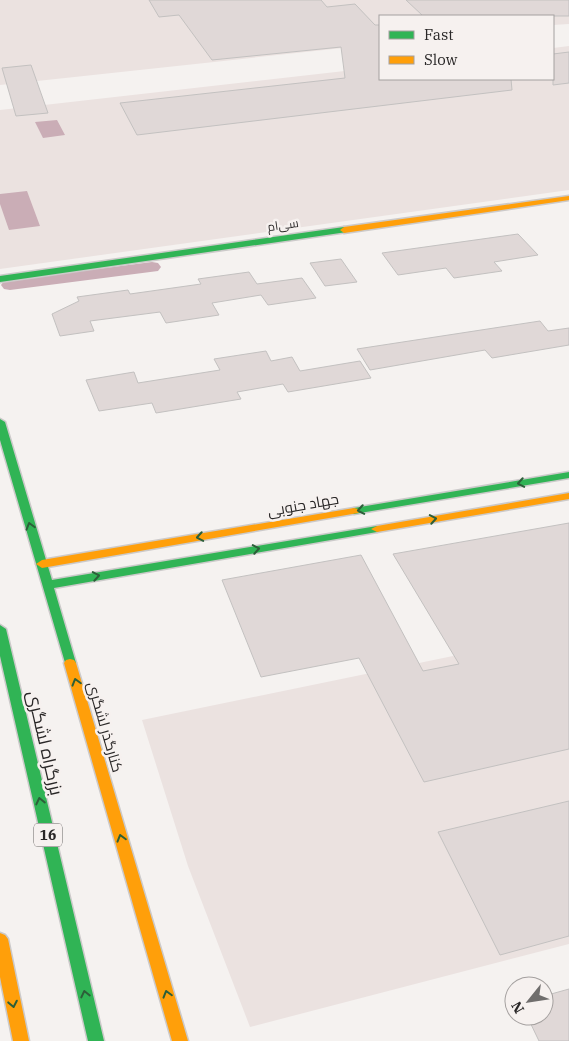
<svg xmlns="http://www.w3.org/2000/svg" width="569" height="1041" font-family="'IBM Plex Serif',Cairo,serif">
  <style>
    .built { fill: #ebe2e0 }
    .water { fill: #caadb6 }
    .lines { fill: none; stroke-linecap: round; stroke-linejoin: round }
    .canal { fill: #caadb6; fill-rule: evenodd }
    .building { fill: #e0d8d7; stroke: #c3c1c0 }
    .fast-casing { stroke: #cccaca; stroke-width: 3 }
    .slow-casing { stroke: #cccaca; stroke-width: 3 }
    .fast { fill: #30b455; fill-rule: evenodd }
    .slow { fill: #ff9f0a; fill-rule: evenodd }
    .oneway { stroke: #2c5f39 }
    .labels { text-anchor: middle; stroke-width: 5; stroke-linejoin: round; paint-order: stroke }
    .far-street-label { font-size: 12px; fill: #292727; stroke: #f6f1ef }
    .shield { fill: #f6f1ef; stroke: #666463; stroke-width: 1 }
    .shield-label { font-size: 14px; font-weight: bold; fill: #292727 }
    .street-label { font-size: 15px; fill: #292727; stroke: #f6f1ef }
    .near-street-label { font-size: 18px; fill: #292727; stroke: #f6f1ef }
  </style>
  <rect width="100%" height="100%" fill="#f5f2f0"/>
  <path class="built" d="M0 0H569V24L553 25V16H380V44L0 85Z
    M569 46V190L0 269V110L380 67V79H553V48Z
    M569 632V944L250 1027 188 866 142 720Z"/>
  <path class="water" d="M57 120 65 135 43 138 35 122Z
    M27 191 40 226 9 230 0 204V194Z"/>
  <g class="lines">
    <path class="canal" d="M152 262 158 263 161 267 158 271 10 290 4 289 1 285 4 281 10 280Z"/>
  </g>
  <path class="building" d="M149 0H321L327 7 355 4 375 25H380V79H511L512 90 137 135 120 103 345 78 341 47 212 60 179 15 159 17Z
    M406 0H569V16H423Z
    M569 52V83L553 85V54Z
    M31 65 48 113 16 116 2 68Z
    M518 234 538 255 494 262 502 271 454 278 446 268 398 275 382 253Z
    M341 259 357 282 325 286 310 263Z
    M249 272 257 284 302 278 316 298 268 305 261 295 212 303 219 315 166 323 160 312 90 321 94 331 60 336 52 314 79 301 77 297 128 290 130 294 201 284 198 279Z
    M540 321 548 331 569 328V345L492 358 485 350 370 370 357 349Z
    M266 351 271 361 292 357 300 371 360 361 371 378 288 392 283 384 237 392 241 399 156 413 152 403 99 411 86 380 134 372 138 383 220 370 214 359Z
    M569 523V749L424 782 359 658 261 677 222 580 361 555 423 671 459 664 393 554Z
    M569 801V936L500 955 438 832Z
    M569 989V1041H539L527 1016H544V996Z"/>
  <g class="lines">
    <defs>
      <path id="fast" d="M344 227 348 230 347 232 0 282V276Z
        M0 419 5 422 52 580 377 526 383 529 377 532 54 588 76 663 74 666H66L0 440Z
        M569 472V478L354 514 348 511 354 508Z
        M0 625 6 629 104 1041H88L0 656Z"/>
      <path id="slow" d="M569 196V200L344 233 340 230 344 227Z
        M569 493V499L377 532 371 529 377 526Z
        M354 508 358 509 360 511 358 513 42 568 36 564 42 560Z
        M70 659 74 660 76 663 188 1041H172L64 663 66 660Z
        M0 933 5 935 8 939 29 1041H13L0 977Z"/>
    </defs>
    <use href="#fast" class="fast-casing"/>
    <use href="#slow" class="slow-casing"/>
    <use href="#fast" class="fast"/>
    <use href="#slow" class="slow"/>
  </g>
  <defs><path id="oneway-chevron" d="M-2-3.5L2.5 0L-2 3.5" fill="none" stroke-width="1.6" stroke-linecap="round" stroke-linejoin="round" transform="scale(1.25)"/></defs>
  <g class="oneway">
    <use href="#oneway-chevron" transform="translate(521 483) rotate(170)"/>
    <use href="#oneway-chevron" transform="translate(361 510) rotate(170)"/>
    <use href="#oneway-chevron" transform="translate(433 519) rotate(-10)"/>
    <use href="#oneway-chevron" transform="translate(30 526) rotate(-106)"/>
    <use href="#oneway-chevron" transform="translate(200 537) rotate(170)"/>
    <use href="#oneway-chevron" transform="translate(256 549) rotate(-10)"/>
    <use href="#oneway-chevron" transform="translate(96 576) rotate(-10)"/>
    <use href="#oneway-chevron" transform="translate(76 682) rotate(-106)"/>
    <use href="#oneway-chevron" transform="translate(40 801) rotate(-103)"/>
    <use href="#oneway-chevron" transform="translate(121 838) rotate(-106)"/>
    <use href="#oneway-chevron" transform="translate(85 994) rotate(-103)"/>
    <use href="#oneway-chevron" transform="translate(167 994) rotate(-106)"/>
    <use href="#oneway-chevron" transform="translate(13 1004) rotate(79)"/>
  </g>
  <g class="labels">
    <g class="far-street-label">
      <text transform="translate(283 225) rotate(-8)" y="4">سی‌ام</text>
    </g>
    <rect class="shield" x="34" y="823.5" width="28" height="23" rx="4"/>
    <g class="shield-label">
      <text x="48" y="840">16</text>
    </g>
    <g class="street-label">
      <text transform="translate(303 505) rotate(-10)" y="5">جهاد جنوبی</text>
      <text transform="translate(105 727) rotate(74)" y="5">کنارگذر لشگری</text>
    </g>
    <g class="near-street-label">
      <text transform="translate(45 743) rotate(77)" y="6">بزرگراه لشگری</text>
    </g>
  </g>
  <rect x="379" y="15" width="175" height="65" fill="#f6f1ef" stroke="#a4a09f"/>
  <rect x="389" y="31" width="25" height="8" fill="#30b455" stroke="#a4a09f"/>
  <text x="424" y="40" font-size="15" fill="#292727">Fast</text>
  <rect x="389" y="56" width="25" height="8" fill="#ff9f0a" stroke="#a4a09f"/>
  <text x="424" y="65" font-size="15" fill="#292727">Slow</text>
  <g transform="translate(529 1001) rotate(240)"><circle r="24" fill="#f6f1ef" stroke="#a4a09f"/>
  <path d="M0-4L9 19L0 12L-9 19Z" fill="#706e6d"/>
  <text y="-8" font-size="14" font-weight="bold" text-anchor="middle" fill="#292727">N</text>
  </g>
</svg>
